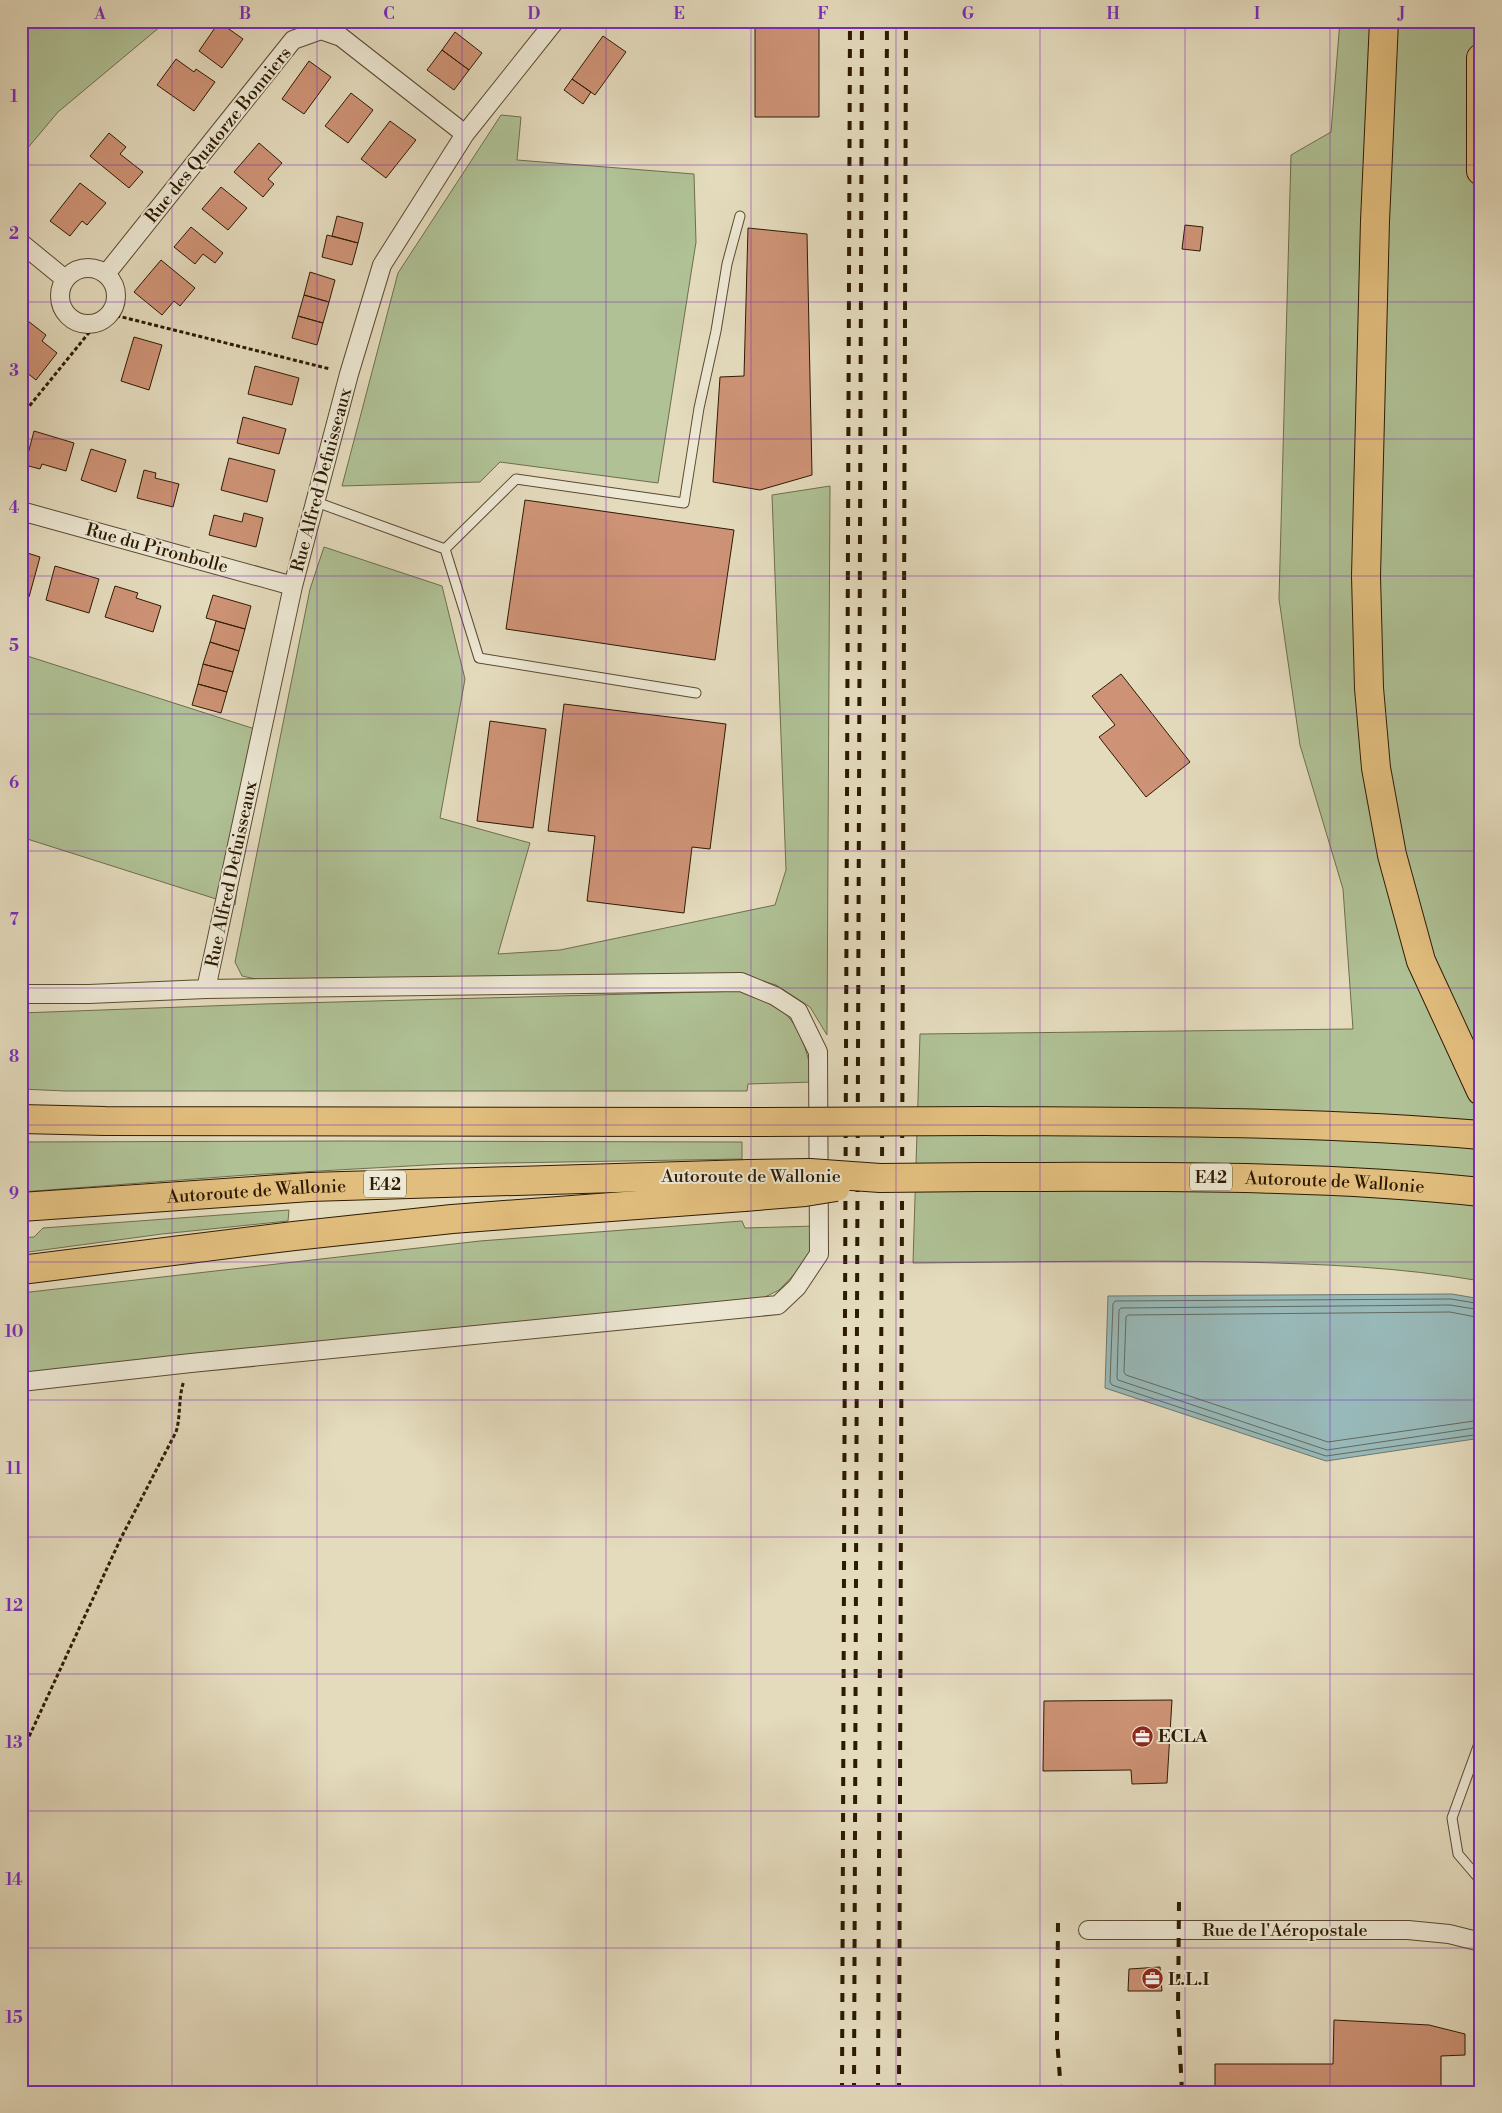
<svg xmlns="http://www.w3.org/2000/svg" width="1502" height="2113" font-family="'Libre Bodoni',serif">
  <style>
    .green { fill: #afc195; stroke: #6e6e4c }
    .water { fill: #98b9b9; stroke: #6d7970 }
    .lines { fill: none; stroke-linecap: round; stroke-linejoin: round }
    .shore { stroke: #626a5e; stroke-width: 1 }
    .building { fill: #ce9376; stroke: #2d1a02 }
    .service-casing { stroke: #5b4a31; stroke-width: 11 }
    .minor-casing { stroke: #5b4a31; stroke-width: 20 }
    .motorway-casing { stroke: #2d1a02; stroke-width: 30 }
    .path { stroke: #2d1a02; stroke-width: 3; stroke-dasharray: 4 2.5; stroke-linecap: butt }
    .service { stroke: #ede8d4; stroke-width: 9 }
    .minor { stroke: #ede8d4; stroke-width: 18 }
    .motorway { stroke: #e2be7e; stroke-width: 28 }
    .rail { stroke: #2d1a02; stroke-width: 4; stroke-dasharray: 9 9; stroke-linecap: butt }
    .motorway-bridge-casing { stroke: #2d1a02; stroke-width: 30; stroke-linecap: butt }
    .motorway-bridge { stroke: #e2be7e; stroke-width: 28 }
    .grid { fill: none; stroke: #7b2cbf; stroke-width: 1; stroke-opacity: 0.55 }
    .labels { text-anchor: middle; stroke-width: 4; stroke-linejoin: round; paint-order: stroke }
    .shield { fill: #ede8d4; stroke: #675841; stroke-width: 1 }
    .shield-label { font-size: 16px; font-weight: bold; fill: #2d1a02 }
    .street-label { font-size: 18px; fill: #2d1a02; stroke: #ede8d4 }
    .poi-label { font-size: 18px; font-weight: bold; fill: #2d1a02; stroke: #ede8d4; text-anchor: start }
    .neatline { fill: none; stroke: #7b2cbf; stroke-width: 2 }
    .grid-label { font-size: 16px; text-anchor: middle; font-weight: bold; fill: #7b2cbf }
  </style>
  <rect width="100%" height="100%" fill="#e4dbbd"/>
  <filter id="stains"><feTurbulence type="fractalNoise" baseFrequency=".004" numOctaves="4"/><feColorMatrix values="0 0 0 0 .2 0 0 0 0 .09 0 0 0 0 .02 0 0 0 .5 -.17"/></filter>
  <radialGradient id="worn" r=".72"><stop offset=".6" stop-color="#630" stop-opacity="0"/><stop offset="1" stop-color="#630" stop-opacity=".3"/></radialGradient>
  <path class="green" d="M21 21H167L58 112 21 156Z
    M1340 21H1481V1281C1399 1267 1322 1264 1239 1262 1130 1260 1022 1262 913 1263L920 1034 1353 1029 1343 889 1300 745 1279 599 1291 155 1331 132Z
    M501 115 521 117 517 160 694 174 696 242 658 483 500 462 480 482 342 486 398 273Z
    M830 486 827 1035 810 1007 776 985 737 974 278 984 242 976 235 962 310 589 324 547 442 586 465 679 440 818 530 843 498 954 560 950 775 905 786 870 772 495Z
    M21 654 258 730 235 905 21 837Z
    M743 991C751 994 760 997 768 1001 799 1016 808 1052 813 1082L748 1084 747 1091H65L21 1089V1013L263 1004Z
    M344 1141 742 1142V1159L445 1164 247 1175 21 1192V1142Z
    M289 1210 288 1221 162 1234 21 1253V1238L34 1237 43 1228Z
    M742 1221 745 1228 816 1226 808 1260 779 1290 759 1300 21 1377V1293L480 1241Z"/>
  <path class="water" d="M1452 1294 1481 1299V1438L1326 1461 1105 1388 1108 1296Z"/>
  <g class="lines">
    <path class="shore" d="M1481 1304 1451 1299 1115 1301 1113 1304 1110 1382 1112 1385 1326 1456 1481 1434
      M1481 1310 1450 1305 1121 1308 1119 1310 1117 1378 1118 1380 1327 1450 1481 1427
      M1481 1318 1450 1312 1128 1315 1126 1317 1124 1372 1126 1375 1328 1442 1481 1420"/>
  </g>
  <path class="building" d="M755 21H819V117H755Z
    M219 22 243 39 222 68 199 51Z
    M455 32 482 53 469 70 442 50Z
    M603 36 626 52 595 95 572 79Z
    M442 50 469 70 454 90 427 70Z
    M176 59 194 72 196 69 215 82 194 111 157 85Z
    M309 61 331 77 304 114 282 99Z
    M572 79 591 92 583 104 564 90Z
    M351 93 373 110 348 143 325 126Z
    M390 121 416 140 386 178 361 159Z
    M109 133 126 147 120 154 143 172 129 188 90 156Z
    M259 143 282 163 268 179 274 184 263 197 234 172Z
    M80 183 106 203 87 225 82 221 70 236 50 221Z
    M221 187 247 208 228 230 202 209Z
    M337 216 363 223 358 243 332 236Z
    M1185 225 1203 227 1200 251 1182 249Z
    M191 227 223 253 215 263 203 254 195 264 174 247Z
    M748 228 807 234 812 475 760 490 713 482 720 377 744 376Z
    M327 235 358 243 352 265 322 257Z
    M161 260 195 288 180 306 174 301 162 315 134 292Z
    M310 272 335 280 329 302 304 295Z
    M304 295 329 302 323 323 298 316Z
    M298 316 323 323 317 345 292 338Z
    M28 321 46 335 42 341 57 353 36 380 21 368V329Z
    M134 337 162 345 149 390 121 381Z
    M255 366 299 378 292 405 248 394Z
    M243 417 286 429 279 454 237 443Z
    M34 431 74 443 66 471 42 464 40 469 25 465Z
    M91 449 126 460 116 492 81 480Z
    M229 458 275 470 267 502 221 490Z
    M144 470 156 473 155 478 179 484 173 507 137 498Z
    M525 500 734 530 715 660 506 629Z
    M244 513 263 518 256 547 209 535 214 515 242 522Z
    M21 551 40 557 29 597 21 595Z
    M55 566 99 579 89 613 46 600Z
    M115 586 138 593 136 598 161 606 153 632 105 617Z
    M213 595 251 606 245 629 206 618Z
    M216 621 245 629 239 651 210 642Z
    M210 642 239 651 233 672 203 664Z
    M203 664 233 672 227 692 198 684Z
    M1121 674 1190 762 1146 797 1099 737 1115 725 1092 696Z
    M198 684 227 692 221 713 192 705Z
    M564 704 726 724 710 849 692 847 684 913 587 901 595 836 548 831Z
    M490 721 546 729 533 828 477 821Z
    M1172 1700 1167 1783 1132 1784 1131 1770 1043 1771 1044 1701Z
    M1160 1967 1162 1991H1128L1129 1969Z
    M1334 2020 1429 2025 1465 2034V2055L1441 2056V2092H1215V2064H1333Z"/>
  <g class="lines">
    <defs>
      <path id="service" d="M316 502 445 549 516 479 684 503 699 408 716 331 727 264 740 216
        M445 549 479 658 696 693
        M1481 1738 1452 1818 1458 1854 1481 1881"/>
      <path id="minor" d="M21 243 65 279
        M60 296a28 28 0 1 1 56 0a28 28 0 1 1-56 0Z
        M106 274 293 40 321 30 341 37 465 134
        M21 511 293 586
        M206 989 293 586 349 374 382 265 465 134 555 21
        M21 994H89L206 989 741 982 775 996 798 1011 818 1052 819 1254 797 1287 778 1305 191 1363 21 1382
        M1088 1930H1408L1449 1934 1481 1942"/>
      <g id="motorway">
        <path d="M1384 21 1375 221 1366 576 1369 688 1376 768 1392 855 1421 961 1481 1091"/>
        <path d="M1481 58V171"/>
        <path d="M21 1119 105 1121 747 1122"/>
        <path d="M985 1121C1151 1122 1316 1121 1481 1135"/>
        <path id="s1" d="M979 1177C1147 1177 1314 1174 1481 1192"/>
        <path id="s2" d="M21 1207 310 1187 749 1174"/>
        <path d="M21 1270 294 1236 452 1219 744 1197"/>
      </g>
    </defs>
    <use href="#service" class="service-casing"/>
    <use href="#minor" class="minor-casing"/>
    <use href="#motorway" class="motorway-casing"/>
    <path class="path" d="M110 314 330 369
      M21 430 27 409 96 324
      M21 1754 121 1538 176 1432C181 1416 178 1397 184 1381"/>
    <use href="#service" class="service"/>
    <use href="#minor" class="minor"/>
    <use href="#motorway" class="motorway"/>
    <path class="rail" d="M1179 1902 1178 2012 1182 2092
      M1058 1923 1057 2039 1061 2092
      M842 2092 850 21
      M854 2092 862 21
      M878 2092 887 21
      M899 2092 906 21"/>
    <defs>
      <path id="motorway-bridge" d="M747 1122 985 1121
        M749 1174 810 1173 880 1178 979 1177
        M744 1197 805 1192 836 1187"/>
    </defs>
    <use href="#motorway-bridge" class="motorway-bridge-casing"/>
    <use href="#motorway-bridge" class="motorway-bridge"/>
  </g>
  <path class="grid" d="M172 21V2092M317 21V2092M462 21V2092M606 21V2092M751 21V2092M896 21V2092M1040 21V2092M1185 21V2092M1330 21V2092M21 165H1481M21 302H1481M21 439H1481M21 576H1481M21 714H1481M21 851H1481M21 988H1481M21 1125H1481M21 1262H1481M21 1400H1481M21 1537H1481M21 1674H1481M21 1811H1481M21 1948H1481"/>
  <defs>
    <symbol id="office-disc" viewBox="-11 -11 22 22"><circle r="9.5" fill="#8f2418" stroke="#ede8d4"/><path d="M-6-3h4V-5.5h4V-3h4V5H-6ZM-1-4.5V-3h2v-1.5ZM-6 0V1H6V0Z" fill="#fff"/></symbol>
  </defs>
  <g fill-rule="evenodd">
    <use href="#office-disc" x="1130" y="1724" width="25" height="25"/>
    <use href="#office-disc" x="1140" y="1966" width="25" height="25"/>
  </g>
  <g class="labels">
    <g class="shield">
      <rect x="1190" y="1163.5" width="42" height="27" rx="4"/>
      <rect x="364" y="1170.5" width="42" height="27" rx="4"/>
    </g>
    <g class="shield-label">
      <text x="1211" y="1183">E42</text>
      <text x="385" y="1190">E42</text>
    </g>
    <g class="street-label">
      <text transform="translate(218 135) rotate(-51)" y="6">Rue des Quatorze Bonniers</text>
      <text transform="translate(321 480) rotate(-75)" y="6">Rue Alfred Defuisseaux</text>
      <text transform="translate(157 548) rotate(15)" y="6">Rue du Pironbolle</text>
      <text transform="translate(231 874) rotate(-78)" y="6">Rue Alfred Defuisseaux</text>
      <text x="751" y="1182">Autoroute de Wallonie</text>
      <text dy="6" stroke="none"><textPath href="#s1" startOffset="356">Autoroute de Wallonie</textPath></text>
      <text dy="6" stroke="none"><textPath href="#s2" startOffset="236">Autoroute de Wallonie</textPath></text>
      <text x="1285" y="1936">Rue de l'Aéropostale</text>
    </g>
    <g class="poi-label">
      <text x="1158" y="1742">ECLA</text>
      <text x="1168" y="1985">L.L.I</text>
    </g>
  </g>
  <rect width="1502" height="2113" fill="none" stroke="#e4dbbd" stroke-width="55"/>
  <rect x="28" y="28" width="1446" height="2058" class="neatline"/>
  <g class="grid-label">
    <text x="100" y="19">A</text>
    <text x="245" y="19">B</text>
    <text x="389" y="19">C</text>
    <text x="534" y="19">D</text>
    <text x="679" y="19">E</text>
    <text x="823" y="19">F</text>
    <text x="968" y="19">G</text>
    <text x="1113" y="19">H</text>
    <text x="1257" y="19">I</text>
    <text x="1402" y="19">J</text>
    <text x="14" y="102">1</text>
    <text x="14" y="239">2</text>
    <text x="14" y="376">3</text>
    <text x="14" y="513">4</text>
    <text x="14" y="651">5</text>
    <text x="14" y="788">6</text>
    <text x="14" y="925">7</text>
    <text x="14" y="1062">8</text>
    <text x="14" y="1199">9</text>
    <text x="14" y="1337">10</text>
    <text x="14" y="1474">11</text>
    <text x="14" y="1611">12</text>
    <text x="14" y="1748">13</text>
    <text x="14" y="1885">14</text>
    <text x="14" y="2023">15</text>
  </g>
  <rect width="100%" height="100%" filter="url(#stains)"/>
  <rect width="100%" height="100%" fill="url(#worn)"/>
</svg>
